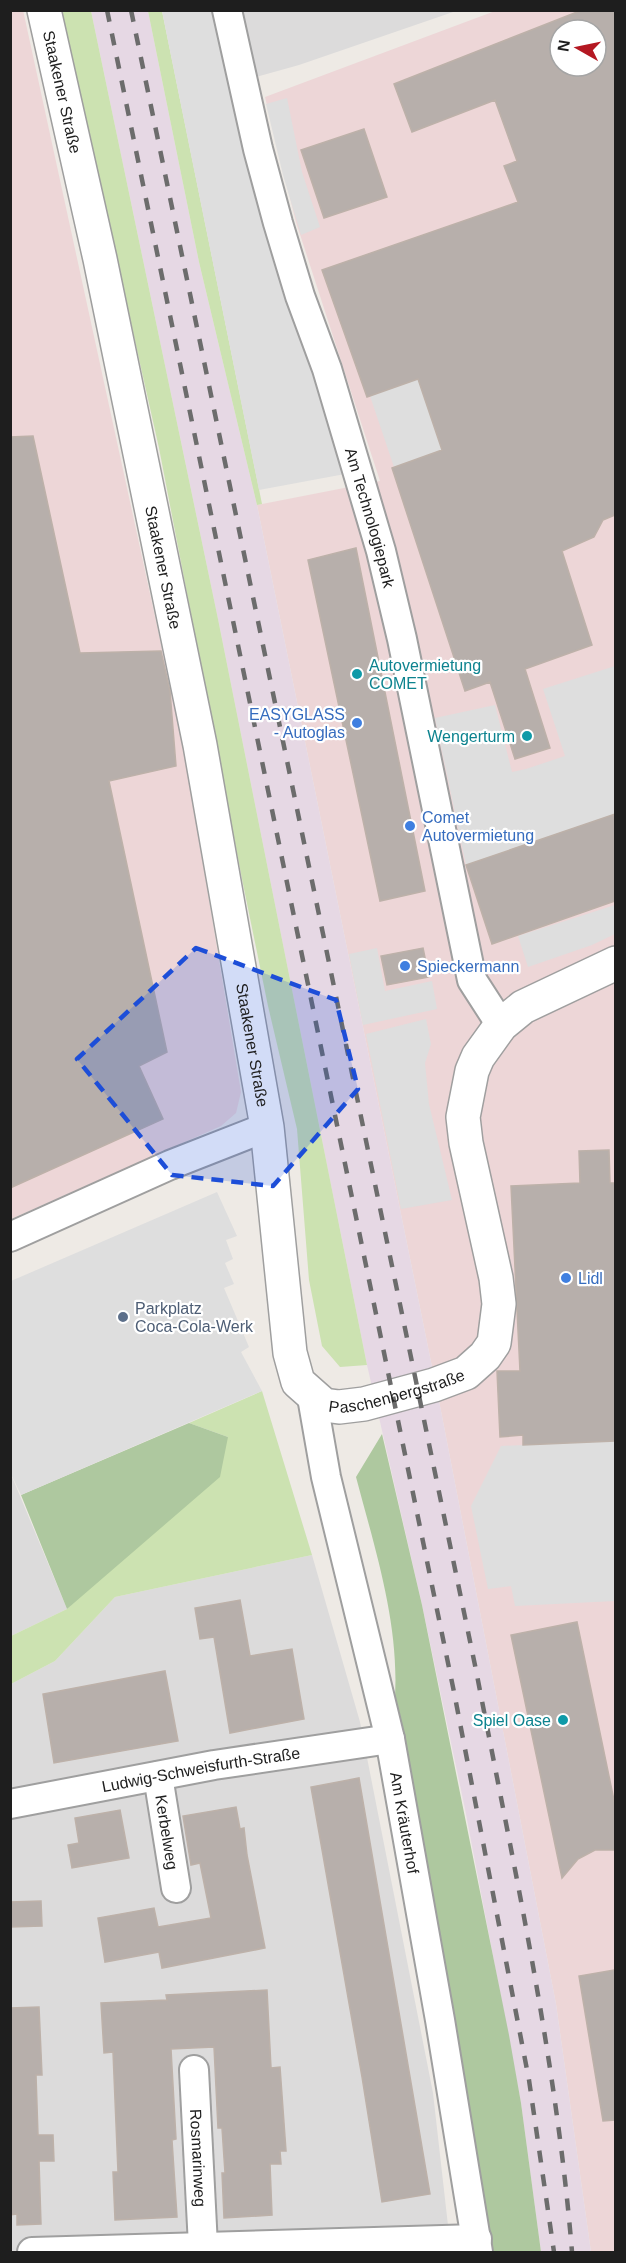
<svg xmlns="http://www.w3.org/2000/svg" width="626" height="2263" font-family="Helvetica,sans-serif">
  <style>
    .residential { fill: #dcdbdb }
    .commercial { fill: #edd6d7; fill-rule: evenodd }
    .industrial { fill: #e6d8e4 }
    .grass { fill: #cce2b1 }
    .forest { fill: #aec89f }
    .parking { fill: #dedede }
    .building { fill: #b7afab; stroke: #bdb1a9; stroke-width: 1.5; fill-rule: evenodd }
    .lines { fill: none; stroke-linecap: round; stroke-linejoin: round }
    .minor-casing { stroke: #9f9f9f; stroke-width: 32 }
    .tertiary-casing { stroke: #9f9f9f; stroke-width: 36 }
    .minor { stroke: #fff; stroke-width: 28 }
    .tertiary { stroke: #fff; stroke-width: 33 }
    .rail { stroke: #6c6c6c; stroke-width: 4.5; stroke-dasharray: 12 12; stroke-linecap: butt }
    .marked { fill: #1d4ed8; fill-opacity: 0.2; stroke: #1d4ed8; stroke-width: 4.5; stroke-dasharray: 12 8; stroke-linejoin: round }
    .culture-dot { fill: #0f9aa8; stroke: #fff; stroke-width: 2 }
    .shop-dot { fill: #3f7fe0; stroke: #fff; stroke-width: 2 }
    .service-dot { fill: #5c6f8a; stroke: #fff; stroke-width: 2 }
    .labels { text-anchor: middle; stroke-width: 4.5; stroke-linejoin: round; paint-order: stroke }
    .street-label { font-size: 16px; fill: #1e1e1e; stroke: #fff }
    .culture-label { font-size: 16px; fill: #0d838f; stroke: #fff; text-anchor: end }
    .shop-label { font-size: 16px; fill: #366cbe; stroke: #fff; text-anchor: start }
    .service-label { font-size: 16px; fill: #4e5e75; stroke: #fff; text-anchor: start }
  </style>
  <rect width="100%" height="100%" fill="#eeeae5"/>
  <path class="residential" d="M242 11H456L299 65 256 77Z
    M10 1472 67 1609 11 1636H10Z
    M312 1555 360 1722 433 2093 451 2252H11V1684L55 1661 115 1597Z"/>
  <path class="commercial" d="M23 10 184 750 241 1092 236 1113 221 1126 11 1219 10 11Z
    M495 11H615V2252H591L556 2004 441 1411 257 505 380 481 296 222 265 97ZM560 30H596V66H560Z"/>
  <path class="industrial" d="M91 11H148L199 262 257 505 441 1411 556 2004 591 2252H541L521 2103 465 1809 422 1605 367 1365 218 619Z"/>
  <path class="grass" d="M61 11H91L218 619 367 1365 340 1367 322 1346 309 1280 297 1129 268 1006 242 879 159 448Z
    M148 11H162L262 504 257 505 199 262Z
    M262 1391 312 1555 115 1597 55 1661 11 1684V1636L67 1609 228 1437 189 1423Z"/>
  <path class="forest" d="M189 1423 228 1437 220 1477 67 1609 21 1495Z
    M382 1434 422 1605 509 2035 521 2103 541 2252H489L467 2090 394 1710C402 1631 376 1553 356 1477Z"/>
  <path class="parking" d="M162 11H214L275 261 345 474 259 490Z
    M287 98 302 172 320 227 301 235 283 175 266 104Z
    M418 379 442 450 394 467 370 396Z
    M615 666V814L466 865 435 718 495 705 512 772 526 769 565 756 543 689Z
    M615 905V934L592 945 528 967 518 936Z
    M377 948 385 991 432 981 437 1009 363 1025 349 954Z
    M426 1019 431 1044 425 1063 429 1104 452 1200 401 1209 366 1034Z
    M217 1192 237 1236 226 1240 233 1259 225 1263 234 1284 224 1288 249 1347 241 1352 262 1391 21 1495 10 1472 11 1281Z
    M615 1441V1601L515 1606 511 1586 488 1589 471 1506 501 1446Z"/>
  <path class="building" d="M582 10H615V515L603 520 594 537 562 551 592 645 525 669 550 748 515 759 490 682 465 691 392 468 442 450 418 379 367 397 322 270 518 202 504 166 517 161 495 100 412 132 394 84ZM560 30H596V66H560Z
    M364 129 387 197 324 218 301 150Z
    M33 436 80 653 161 651 170 691 176 766 109 781 167 1052 139 1066 163 1119 10 1188V437Z
    M356 548 425 891 380 901 308 560Z
    M615 814V901L492 944 466 865Z
    M423 948 429 977 387 985 381 956Z
    M609 1150 610 1183H615V1441L523 1445V1435L500 1437 497 1371H520L511 1186 580 1183 579 1151Z
    M240 1600 250 1656 292 1649 304 1719 230 1733 214 1637 200 1639 195 1608Z
    M577 1622 615 1805V1850H595L578 1859 562 1878 511 1635Z
    M165 1671 178 1741 54 1763 43 1694Z
    M359 1778 430 2194 382 2202 362 2077 311 1787Z
    M236 1807 240 1829 244 1828 247 1855 265 1948 162 1968 159 1952 105 1962 98 1918 154 1908 158 1927 211 1918 200 1863 191 1865 183 1816Z
    M120 1810 129 1858 72 1868 68 1845 79 1843 75 1818Z
    M41 1901 42 1926 10 1927V1902Z
    M615 1970V2120L603 2121 579 1976Z
    M267 1990 271 2068 280 2067 286 2151H280L281 2164H270L272 2215 224 2218 222 2173H225L222 2128H218L214 2047 171 2049 176 2139 172 2140 177 2217 115 2220 113 2172H118L113 2052 104 2053 101 2003 167 2000 166 1995Z
    M39 2007 42 2075H36L38 2135H53L54 2161H39L41 2224 17 2225V2214L10 2215V2008Z"/>
  <g class="lines">
    <defs>
      <g id="minor">
        <path id="s1" d="M227 10 258 149 278 223 300 296 327 369 381 551 402 639 472 980 501 1025"/>
        <path d="M10 1237 170 1165 267 1127"/>
        <path id="s2" d="M312 1397 326 1477 390 1739 440 2020 478 2252"/>
        <path id="s3" d="M158 1776 176 1888"/>
        <path id="s4" d="M10 1804 214 1765 390 1739"/>
        <path id="s5" d="M194 2070 203 2246"/>
        <path d="M32 2252 477 2239"/>
      </g>
      <g id="tertiary">
        <path id="s6" d="M44 10 100 259 200 745 267 1127 290 1353 298 1382 324 1405 339 1407 364 1404 434 1385 466 1373 485 1356 494 1343 499 1304 496 1278 466 1143 463 1117 472 1071 478 1057 501 1025 523 1007 616 963"/>
      </g>
    </defs>
    <use href="#minor" class="minor-casing"/>
    <use href="#tertiary" class="tertiary-casing"/>
    <use href="#minor" class="minor"/>
    <use href="#tertiary" class="tertiary"/>
    <path class="rail" d="M107 10 454 1692 529 2080 554 2252
      M131 10 476 1670C513 1863 556 2056 572 2252"/>
  </g>
  <path class="marked" d="M196 948 336 1000 358 1089 273 1186 172 1175 77 1059Z"/>
  <g class="culture-dot">
    <circle cx="357" cy="674" r="6"/>
    <circle cx="527" cy="736" r="6"/>
    <circle cx="563" cy="1720" r="6"/>
  </g>
  <g class="shop-dot">
    <circle cx="357" cy="723" r="6"/>
    <circle cx="410" cy="826" r="6"/>
    <circle cx="405" cy="966" r="6"/>
    <circle cx="566" cy="1278" r="6"/>
  </g>
  <circle class="service-dot" cx="123" cy="1317" r="6"/>
  <g class="labels">
    <g class="street-label">
      <text dy="6" stroke="none"><textPath href="#s6" startOffset="84">Staakener Straße</textPath></text>
      <text dy="6" stroke="none"><textPath href="#s1" startOffset="528">Am Technologiepark</textPath></text>
      <text dy="6" stroke="none"><textPath href="#s6" startOffset="570">Staakener Straße</textPath></text>
      <text dy="6" stroke="none"><textPath href="#s6" startOffset="1056">Staakener Straße</textPath></text>
      <text dy="6" stroke="none"><textPath href="#s6" startOffset="1506">Paschenbergstraße</textPath></text>
      <text dy="6" stroke="none"><textPath href="#s4" startOffset="194">Ludwig-Schweisfurth-Straße</textPath></text>
      <text dy="6" stroke="none"><textPath href="#s2" startOffset="436">Am Kräuterhof</textPath></text>
      <text dy="6" stroke="none"><textPath href="#s3" startOffset="57">Kerbelweg</textPath></text>
      <text dy="6" stroke="none"><textPath href="#s5" startOffset="88">Rosmarinweg</textPath></text>
    </g>
    <g class="culture-label">
      <text x="369" y="671" text-anchor="start">Autovermietung<tspan x="369" dy="18">COMET</tspan></text>
      <text x="515" y="742">Wengerturm</text>
      <text x="551" y="1726">Spiel Oase</text>
    </g>
    <g class="shop-label">
      <text x="345" y="720" text-anchor="end">EASYGLASS<tspan x="345" dy="18">- Autoglas</tspan></text>
      <text x="422" y="823">Comet<tspan x="422" dy="18">Autovermietung</tspan></text>
      <text x="417" y="972">Spieckermann</text>
      <text x="578" y="1284">Lidl</text>
    </g>
    <g class="service-label">
      <text x="135" y="1314">Parkplatz<tspan x="135" dy="18">Coca-Cola-Werk</tspan></text>
    </g>
  </g>
  <rect width="626" height="2263" fill="none" stroke="#1e1e1e" stroke-width="24"/>
  <g transform="translate(578 48) rotate(279)"><circle r="28" fill="#ffffff" stroke="#a5a5a5" stroke-width="1.5"/>
  <path d="M0-4.5L10 22L0 15L-10 22Z" fill="#b41822"/>
  <text y="-9" font-size="16" font-weight="bold" text-anchor="middle" fill="#1e1e1e">N</text>
  </g>
</svg>
